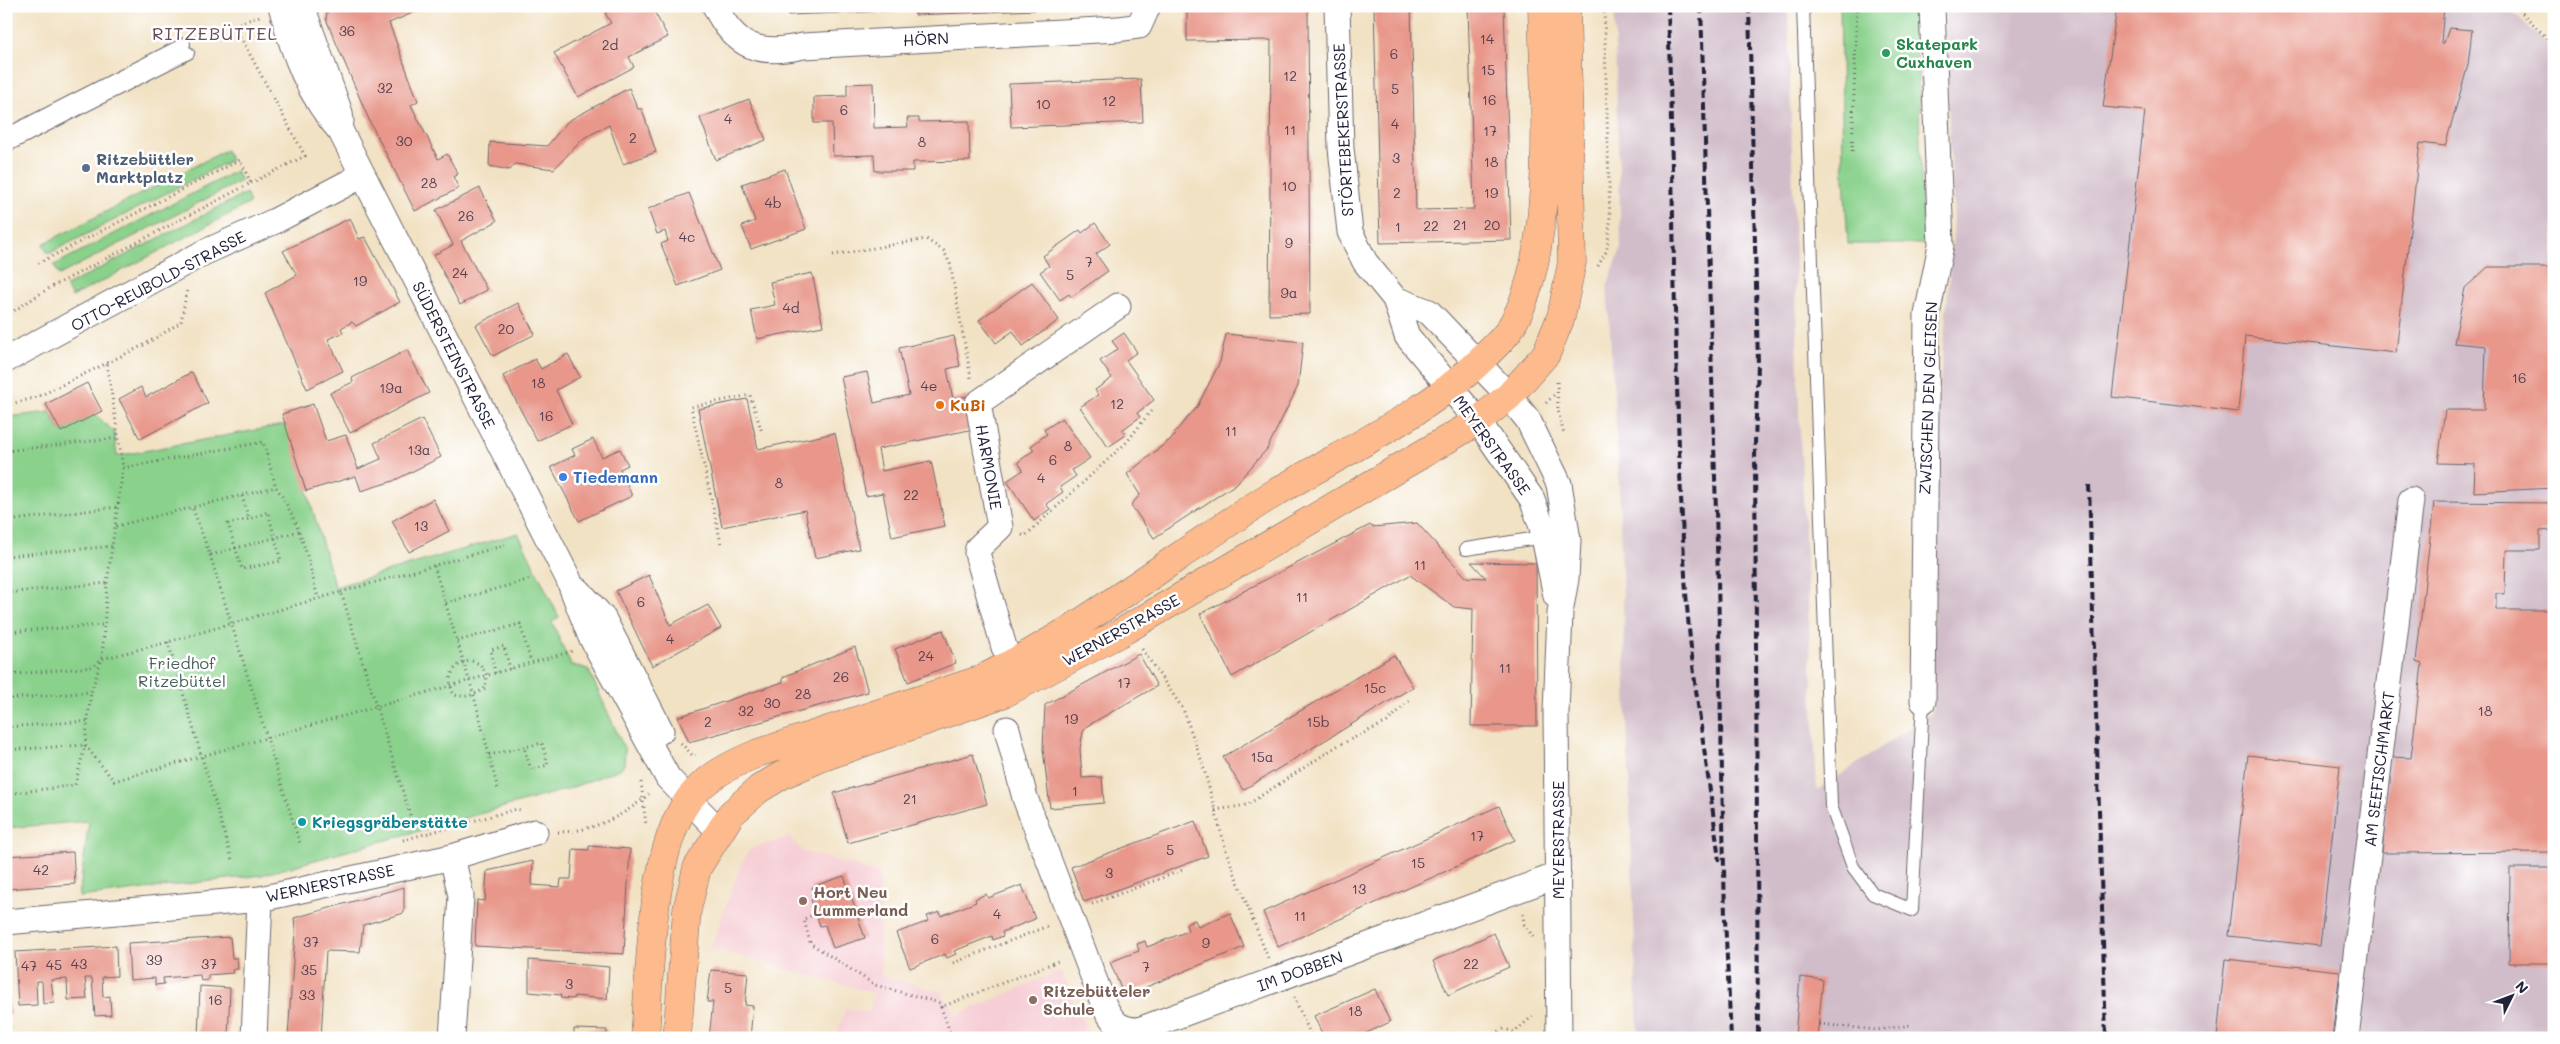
<svg xmlns="http://www.w3.org/2000/svg" width="2560" height="1044" font-family="Mali,sans-serif">
  <style>
    .built { fill: #f6cfd6 }
    .industrial { fill: #d1bdc9 }
    .green { fill: #8ad18c; stroke: #567a64 }
    .building { fill: #e8978a }
    .lines { fill: none; stroke-linecap: round; stroke-linejoin: round }
    .service-casing { stroke: #6b656b; stroke-width: 14 }
    .minor-casing { stroke: #6b656b; stroke-width: 27 }
    .primary-casing { stroke: #6b656b; stroke-width: 29 }
    .path { stroke: #6b656b; stroke-width: 3; stroke-dasharray: 1 4; stroke-linecap: butt }
    .service { stroke: #fff; stroke-width: 12 }
    .minor { stroke: #fff; stroke-width: 25 }
    .primary { stroke: #fcba8d; stroke-width: 28 }
    .rail { stroke: #22223b; stroke-width: 4; stroke-dasharray: 8 4; stroke-linecap: butt }
    .leisure-dot { fill: #2e9e5b; stroke: #fff; stroke-width: 2 }
    .service-dot { fill: #5c6f8a; stroke: #fff; stroke-width: 2 }
    .food-dot { fill: #e8710a; stroke: #fff; stroke-width: 2 }
    .shop-dot { fill: #3f7fe0; stroke: #fff; stroke-width: 2 }
    .culture-dot { fill: #0f9aa8; stroke: #fff; stroke-width: 2 }
    .education-dot { fill: #8d6e63; stroke: #fff; stroke-width: 2 }
    .labels { text-anchor: middle; stroke-width: 5; stroke-linejoin: round; paint-order: stroke }
    .number-label { font-size: 14px; fill: #543f4f }
    .street-label { font-size: 16px; fill: #22223b; stroke: #fff }
    .leisure-label { font-size: 16px; font-weight: bold; fill: #27864d; stroke: #fff; text-anchor: start }
    .service-label { font-size: 16px; font-weight: bold; fill: #4e5e75; stroke: #fff; text-anchor: start }
    .food-label { font-size: 16px; font-weight: bold; fill: #c56008; stroke: #fff; text-anchor: start }
    .shop-label { font-size: 16px; font-weight: bold; fill: #366cbe; stroke: #fff; text-anchor: start }
    .park-label { font-size: 16px; fill: #465f57; stroke: #fff }
    .culture-label { font-size: 16px; font-weight: bold; fill: #0d838f; stroke: #fff; text-anchor: start }
    .education-label { font-size: 16px; font-weight: bold; fill: #785e54; stroke: #fff; text-anchor: start }
    .neighbourhood-label { font-size: 18px; letter-spacing: 1px; fill: #674b57; stroke: #fff }
  </style>
  <rect width="100%" height="100%" fill="#fff"/>
  <filter id="ink" filterUnits="userSpaceOnUse"><feTurbulence type="fractalNoise" baseFrequency=".02" numOctaves="2"/><feDisplacementMap in="SourceGraphic" scale="10" xChannelSelector="R" yChannelSelector="G"/><feConvolveMatrix kernelMatrix="1 2 1 2 8 2 1 2 1" color-interpolation-filters="sRGB"/></filter>
  <filter id="wash" filterUnits="userSpaceOnUse"><feTurbulence type="fractalNoise" baseFrequency=".0096" numOctaves="4" result="noise"/><feDisplacementMap in="SourceGraphic" scale="20" xChannelSelector="R" yChannelSelector="G"/><feGaussianBlur stdDeviation="1.12" result="paint"/><feColorMatrix in="noise" values="0 0 0 0 0 0 0 0 0 0 0 0 0 0 0 0 0 1.4 0 .05"/><feComposite in="paint" operator="in"/></filter>
  <g filter="url(#wash)">
    <rect width="100%" height="100%" fill="#f2e2c4"/>
    <path class="built" d="M789 837 803 851 879 873 881 976 941 992 957 1015 1061 970 1090 1038H836L845 1008 869 1012 874 993 711 948 736 876 746 854 753 848Z"/>
    <path class="industrial" d="M1614 6H1788L1799 412 1817 791 1932 713 1938 405 1954 222 1943 6H2138L2441 42 2444 6H2504L2513 12 2554 51V1038H1638L1618 457 1607 286 1621 249Z"/>
    <path class="green" d="M1840 6H1916L1923 244H1848L1843 162Z
      M226 150 231 160 48 254 43 244Z
      M236 171 241 181 59 275 54 265Z
      M246 193 250 203 72 297 66 286Z
      M50 412 61 432 95 414 114 432 117 456 288 424 335 587 518 533 559 617 552 622 571 665 588 669 625 750 624 765 620 769 568 789 262 875 79 897 89 821 6 828V417Z"/>
    <g id="blocks">
      <path class="building" d="M328 6H422V9L389 23 418 101 411 105 438 159 447 154 458 174 453 177 459 188 415 211 370 122 326 19Z
        M617 6H662L654 11 668 37 629 57 634 67 578 97 554 53 611 23 605 13Z
        M788 6H1034L1035 10 915 15V10L788 15Z
        M1187 6H1308L1310 314 1269 315 1271 40 1187 41Z
        M1374 6H1411L1416 210 1474 209 1468 6H1504L1511 240 1380 243Z
        M2117 6H2444L2441 43H2444L2449 28 2472 30 2468 65 2445 146 2420 143 2396 353 2245 336 2238 412 2112 397 2145 111 2103 107Z
        M1141 79 1143 122 1011 127 1009 84Z
        M873 83 874 128 908 127 907 118H919V122L969 121 970 161 913 162V171H875L874 155 833 156 832 123H814V97L847 96V84Z
        M629 88 638 109H642L656 152 623 164 609 125 584 138 554 169 515 164 510 170 489 166 490 142 547 146 568 121Z
        M749 99 766 140 716 160 700 118Z
        M785 169 806 229 751 249 742 226 755 221 742 184Z
        M480 188 497 221 461 241 487 290 460 305 434 255 453 245 436 210Z
        M689 193 720 270 678 286 661 244 668 241 665 231 657 234 648 209Z
        M350 218 359 239 365 237 400 302 356 326 352 322 341 328 343 333 328 339 343 371 307 389 265 293 297 275 283 251Z
        M1095 223 1110 244 1096 254 1108 271 1071 297 1069 294 1060 300 1040 272 1049 266 1043 256 1080 230 1082 233Z
        M2488 267H2554V488L2474 492 2475 464 2438 463 2445 410H2484L2486 346 2454 343 2465 288Z
        M812 273 823 326 757 339 751 310 775 305 770 282Z
        M1032 282 1059 320 1023 346 1013 331 996 343 979 320Z
        M518 303 535 334 493 356 476 325Z
        M1124 333 1137 352 1126 360 1154 400 1137 413 1140 417 1122 430 1126 435 1108 447 1080 407 1098 395 1095 390 1112 378 1100 361 1118 349 1112 341Z
        M1226 334 1303 342 1298 386 1267 449 1236 484 1154 538 1131 505 1140 495 1127 474 1176 435 1174 433 1197 407 1220 362Z
        M954 336 960 366 947 369 953 399 967 396 974 429 878 449 882 471 931 461 945 526 892 537 883 493 866 496 841 377 867 372 874 403 909 395 899 348Z
        M407 350 429 393 350 433 330 393 353 382 352 378Z
        M568 354 580 377 556 390 572 424 537 441 503 376 535 359 541 369Z
        M192 372 208 403 140 439 119 399 141 387 146 397Z
        M87 383 102 411 61 432 46 404Z
        M747 399 758 449 835 433 859 549 815 558 805 510 722 527 698 409Z
        M313 404 326 441 346 435 358 469 381 459 374 443 422 419 441 457 393 481 361 491 356 476 306 491 282 414Z
        M1062 418 1090 458 1072 470 1076 476 1060 487 1063 492 1046 504 1050 509 1034 521 1007 481 1023 470 1018 462 1034 450 1031 446 1047 434 1044 430Z
        M593 439 602 457 620 449 628 465 620 469 632 496 579 521 551 467 575 455 572 449Z
        M433 499 449 531 409 552 392 521Z
        M2434 502 2554 503V530L2540 531V550H2506L2505 594 2496 593V610H2554V852L2382 853 2391 757 2411 758 2422 664 2416 662Z
        M1417 523 1466 577 1486 578 1471 562 1536 563 1537 726H1471L1473 609 1454 607 1410 575 1232 677 1200 614 1370 525 1372 527Z
        M649 575 670 625 708 605 721 628 652 666 616 591Z
        M943 630 956 663 908 682 895 649Z
        M855 647 868 692 689 742 678 717 783 682V677Z
        M1139 654 1157 686 1087 726 1083 732 1080 749 1082 778 1102 777 1104 803 1050 808 1043 749 1045 705Z
        M1394 655 1413 687 1243 790 1223 757Z
        M973 754 987 804 848 843 834 793Z
        M2248 755 2340 766 2320 946 2228 936Z
        M1499 806 1515 840 1278 947 1263 912Z
        M1195 821 1208 856 1084 902 1071 867Z
        M589 846 630 849 624 954 475 946 477 900 485 901 487 871 533 861 532 885 560 887 561 879H571L573 849 589 850Z
        M73 852 75 884 6 889V856Z
        M2510 868H2554V963H2509Z
        M844 876 865 938 833 948 825 925 820 926 811 900 815 898 812 887Z
        M1022 885 1035 919 1002 932 1003 936 993 940 992 936 954 951 956 954 947 958 945 954 910 968 896 933 929 921 927 916 940 912 941 916 976 902 975 899 986 894 988 898Z
        M404 887V913L363 925 360 952 326 951 321 1038H288L295 931 294 918Z
        M1230 913 1244 947 1124 996 1110 962 1139 951 1137 944 1145 941 1147 947 1188 931 1186 924 1195 920 1198 927Z
        M1494 933 1509 967 1448 995 1433 961Z
        M230 937 232 958H237L238 969 232 970 233 973 208 975V980L201 981 200 975 163 978 164 984 155 985V978L130 980 128 943Z
        M116 946 117 976 102 977 103 997 110 996 111 1015 95 1016 92 978H85L87 999 68 1000 67 979 51 980 54 1003 43 1004 42 981H36L37 1005 18 1006 15 952Z
        M2225 959 2340 971 2332 1038H2217Z
        M529 960 609 967 607 999 574 996V999L560 998 561 995 529 992Z
        M711 970 748 973 745 1005 753 1006 750 1038H709L713 1002H707Z
        M1800 977 1823 980 1817 1038H1795Z
        M6 984 11 1014 6 1015Z
        M200 986 230 988 228 1038H198Z
        M1375 989 1390 1022 1356 1038H1324L1314 1016Z
        M574 1029 607 1030V1038H574Z"/>
    </g>
  </g>
  <g filter="url(#ink)">
    <use href="#blocks" fill-opacity="0" stroke="#6b656b" stroke-width="1"/>
    <g class="lines">
      <defs>
        <path id="service" d="M1803 6 1831 806 1853 867 1873 894 1912 910 1923 701
          M6 135 184 44
          M6 146 188 53
          M1466 549 1544 537"/>
        <path id="minor" d="M281 6C293 53 309 96 341 132L568 578 590 635 668 778 719 831
          M302 6 340 113 341 122
          M715 6C735 48 760 56 803 46L1118 29 1139 26 1148 6
          M1337 6 1341 148 1350 232 1365 262 1395 299 1407 336 1478 421 1532 499 1542 527 1556 596
          M1395 299 1429 312 1509 396 1528 420 1559 484 1568 540 1566 579 1560 613 1556 712 1559 1038
          M6 360 203 253 275 221 363 175
          M579 591 603 618 661 731
          M1018 681 1004 647 977 553 978 548 1000 527 978 403 1118 306
          M1923 701 1927 315 1941 245 1932 6
          M1007 729 1025 798 1104 1005C1113 1023 1119 1030 1139 1030L1558 875
          M452 857 461 896 452 1038
          M6 922 260 899 452 857 535 832
          M254 1038 260 899
          M2346 1038 2411 500"/>
        <path id="primary" d="M645 1038C650 972 650 852 689 799 707 776 732 764 758 753L979 680C1083 630 1173 556 1270 496 1344 451 1433 412 1492 349 1499 342 1507 335 1511 327 1557 250 1544 95 1542 6
          M677 1038 687 910 697 868 731 814 759 789 782 775 823 757 1005 693 1120 633 1478 421 1509 396 1546 354 1561 317 1572 262 1566 6"/>
      </defs>
      <use href="#service" class="service-casing"/>
      <use href="#minor" class="minor-casing"/>
      <use href="#primary" class="primary-casing"/>
      <path class="path" d="M2515 6 2554 45
        M1852 151 1857 6
        M251 183 305 156 234 25 260 16
        M833 255 926 239 944 251 950 264 971 378
        M1598 266 1607 250 1610 222 1604 6
        M6 316 46 290 251 183 240 160 35 265
        M1557 382 1558 410 1564 435
        M1546 403 1556 393
        M6 405 35 398 146 344 181 322 187 290
        M6 451 118 438
        M123 468 263 442 276 487
        M242 496 249 519 228 524 242 569 281 561 268 512 249 519
        M193 509 210 555 300 531
        M6 521 117 507
        M116 526 276 487C301 524 307 556 318 598
        M1022 535 1025 536 1127 442 1153 408
        M721 543 691 407 750 395 762 432
        M210 555 300 844
        M6 556 114 546
        M434 566 474 696 498 790
        M341 592 505 545
        M6 593 107 583
        M446 603 531 579
        M6 632 103 625
        M457 641 520 624 531 662
        M168 642 232 860
        M1142 649 1183 709 1202 762 1227 854 1268 958
        M472 661 480 664 487 675 485 688C474 695 467 698 454 695 445 678 453 662 472 661Z
        M495 673 491 650 504 646 510 669
        M6 675 92 667 102 659 168 642 341 592 411 818
        M6 699 91 692
        M6 727 88 721
        M681 743 692 755H696
        M6 750 85 745 114 781 573 651
        M489 755 542 743 548 765 531 770 524 747
        M641 782 646 825
        M6 794 75 785 85 745 91 692 102 659 107 583 123 468 107 364
        M1215 810 1247 805 1337 746 1387 722 1411 699
        M558 832C592 832 624 816 649 794
        M403 840 517 809 520 810
        M1092 904 1183 870
        M815 914 804 919 810 943 875 985 940 1003 941 1007 1061 960
        M1523 914 1524 924 1533 937
        M953 963 1048 926
        M1294 997 1312 1038
        M941 1007 952 1038
        M1819 1024 1877 1030 1911 1025
        M1485 1038 1504 1029 1514 1032 1534 1015"/>
      <use href="#service" class="service"/>
      <use href="#minor" class="minor"/>
      <use href="#primary" class="primary"/>
      <path class="rail" d="M1668 6C1674 201 1674 397 1686 592 1692 682 1709 772 1719 861
        M1701 6 1718 579 1725 918 1731 1038
        M1749 6 1758 364 1755 443 1758 1038
        M2089 485 2106 1038"/>
    </g>
  </g>
  <circle class="leisure-dot" cx="1886" cy="53" r="5"/>
  <circle class="service-dot" cx="86" cy="168" r="5"/>
  <circle class="food-dot" cx="940" cy="405" r="5"/>
  <circle class="shop-dot" cx="563" cy="477" r="5"/>
  <circle class="culture-dot" cx="302" cy="822" r="5"/>
  <g class="education-dot">
    <circle cx="803" cy="901" r="5"/>
    <circle cx="1033" cy="1000" r="5"/>
  </g>
  <g class="labels">
    <g class="number-label">
      <text x="347" y="36">36</text>
      <text x="1487" y="44">14</text>
      <text x="610" y="50">2d</text>
      <text x="1394" y="59">6</text>
      <text x="1488" y="75">15</text>
      <text x="1290" y="81">12</text>
      <text x="385" y="93">32</text>
      <text x="1395" y="94">5</text>
      <text x="1489" y="105">16</text>
      <text x="1109" y="106">12</text>
      <text x="1043" y="109">10</text>
      <text x="844" y="115">6</text>
      <text x="728" y="124">4</text>
      <text x="1395" y="129">4</text>
      <text x="1290" y="135">11</text>
      <text x="1490" y="136">17</text>
      <text x="633" y="143">2</text>
      <text x="404" y="146">30</text>
      <text x="922" y="147">8</text>
      <text x="1396" y="163">3</text>
      <text x="1491" y="167">18</text>
      <text x="429" y="188">28</text>
      <text x="1289" y="191">10</text>
      <text x="1397" y="198">2</text>
      <text x="1491" y="198">19</text>
      <text x="773" y="208">4b</text>
      <text x="466" y="221">26</text>
      <text x="1460" y="230">21</text>
      <text x="1492" y="230">20</text>
      <text x="1431" y="231">22</text>
      <text x="1398" y="232">1</text>
      <text x="687" y="242">4c</text>
      <text x="1289" y="248">9</text>
      <text x="1089" y="267">7</text>
      <text x="460" y="278">24</text>
      <text x="1070" y="280">5</text>
      <text x="360" y="286">19</text>
      <text x="1289" y="298">9a</text>
      <text x="791" y="313">4d</text>
      <text x="506" y="334">20</text>
      <text x="2519" y="383">16</text>
      <text x="538" y="388">18</text>
      <text x="929" y="391">4e</text>
      <text x="391" y="393">19a</text>
      <text x="1117" y="409">12</text>
      <text x="546" y="421">16</text>
      <text x="1231" y="436">11</text>
      <text x="1068" y="451">8</text>
      <text x="419" y="455">13a</text>
      <text x="1053" y="465">6</text>
      <text x="1041" y="483">4</text>
      <text x="779" y="488">8</text>
      <text x="911" y="500">22</text>
      <text x="421" y="531">13</text>
      <text x="1420" y="570">11</text>
      <text x="1302" y="602">11</text>
      <text x="641" y="607">6</text>
      <text x="670" y="644">4</text>
      <text x="926" y="661">24</text>
      <text x="1505" y="673">11</text>
      <text x="841" y="682">26</text>
      <text x="1124" y="688">17</text>
      <text x="1375" y="693">15c</text>
      <text x="803" y="699">28</text>
      <text x="772" y="708">30</text>
      <text x="746" y="716">32</text>
      <text x="2485" y="716">18</text>
      <text x="1071" y="724">19</text>
      <text x="708" y="727">2</text>
      <text x="1318" y="727">15b</text>
      <text x="1262" y="762">15a</text>
      <text x="1075" y="796">1</text>
      <text x="910" y="804">21</text>
      <text x="1477" y="841">17</text>
      <text x="1170" y="855">5</text>
      <text x="1418" y="868">15</text>
      <text x="41" y="875">42</text>
      <text x="1109" y="878">3</text>
      <text x="1359" y="894">13</text>
      <text x="997" y="919">4</text>
      <text x="1300" y="921">11</text>
      <text x="935" y="944">6</text>
      <text x="311" y="947">37</text>
      <text x="1206" y="948">9</text>
      <text x="154" y="965">39</text>
      <text x="79" y="969">43</text>
      <text x="209" y="969">37</text>
      <text x="1471" y="969">22</text>
      <text x="54" y="970">45</text>
      <text x="29" y="971">47</text>
      <text x="1146" y="972">7</text>
      <text x="309" y="975">35</text>
      <text x="569" y="989">3</text>
      <text x="728" y="993">5</text>
      <text x="307" y="1000">33</text>
      <text x="215" y="1005">16</text>
      <text x="1355" y="1016">18</text>
    </g>
    <g class="street-label">
      <text transform="translate(926 39) rotate(-3)" y="6">HÖRN</text>
      <text transform="translate(1343 130) rotate(-93)" y="6">STÖRTEBEKERSTRASSE</text>
      <text transform="translate(158 281) rotate(-28)" y="6">OTTO-REUBOLD-STRASSE</text>
      <text transform="translate(454 355) rotate(63)" y="6">SÜDERSTEINSTRASSE</text>
      <text transform="translate(1928 398) rotate(-88)" y="6">ZWISCHEN DEN GLEISEN</text>
      <text transform="translate(1492 445) rotate(54)" y="6">MEYERSTRASSE</text>
      <text transform="translate(989 467) rotate(80)" y="6">HARMONIE</text>
      <text transform="translate(1121 630) rotate(-29)" y="6">WERNERSTRASSE</text>
      <text transform="translate(2379 769) rotate(-83)" y="6">AM SEEFISCHMARKT</text>
      <text transform="translate(1558 840) rotate(-90)" y="6">MEYERSTRASSE</text>
      <text transform="translate(330 883) rotate(-12)" y="6">WERNERSTRASSE</text>
      <text transform="translate(1300 971) rotate(-20)" y="6">IM DOBBEN</text>
    </g>
    <g class="leisure-label">
      <text x="1896" y="50">Skatepark<tspan x="1896" dy="18">Cuxhaven</tspan></text>
    </g>
    <g class="service-label">
      <text x="96" y="165">Ritzebüttler<tspan x="96" dy="18">Marktplatz</tspan></text>
    </g>
    <g class="food-label">
      <text x="950" y="411">KuBi</text>
    </g>
    <g class="shop-label">
      <text x="573" y="483">Tiedemann</text>
    </g>
    <g class="park-label">
      <text x="182" y="669">Friedhof<tspan x="182" dy="18">Ritzebüttel</tspan></text>
    </g>
    <g class="culture-label">
      <text x="312" y="828">Kriegsgräberstätte</text>
    </g>
    <g class="education-label">
      <text x="813" y="898">Hort Neu<tspan x="813" dy="18">Lummerland</tspan></text>
      <text x="1043" y="997">Ritzebütteler<tspan x="1043" dy="18">Schule</tspan></text>
    </g>
    <g class="neighbourhood-label">
      <text x="215" y="40">RITZEBÜTTEL</text>
    </g>
  </g>
  <rect width="2560" height="1044" fill="none" stroke="#fff" stroke-width="25"/>
  <g transform="translate(2512 996) rotate(48)" stroke="#ffffff" stroke-width="4" paint-order="stroke">
  <path d="M0-4L9 19L0 12L-9 19Z" fill="#22223b"/>
  <text y="-8" font-size="14" font-weight="bold" text-anchor="middle" fill="#22223b">N</text>
  </g>
</svg>
